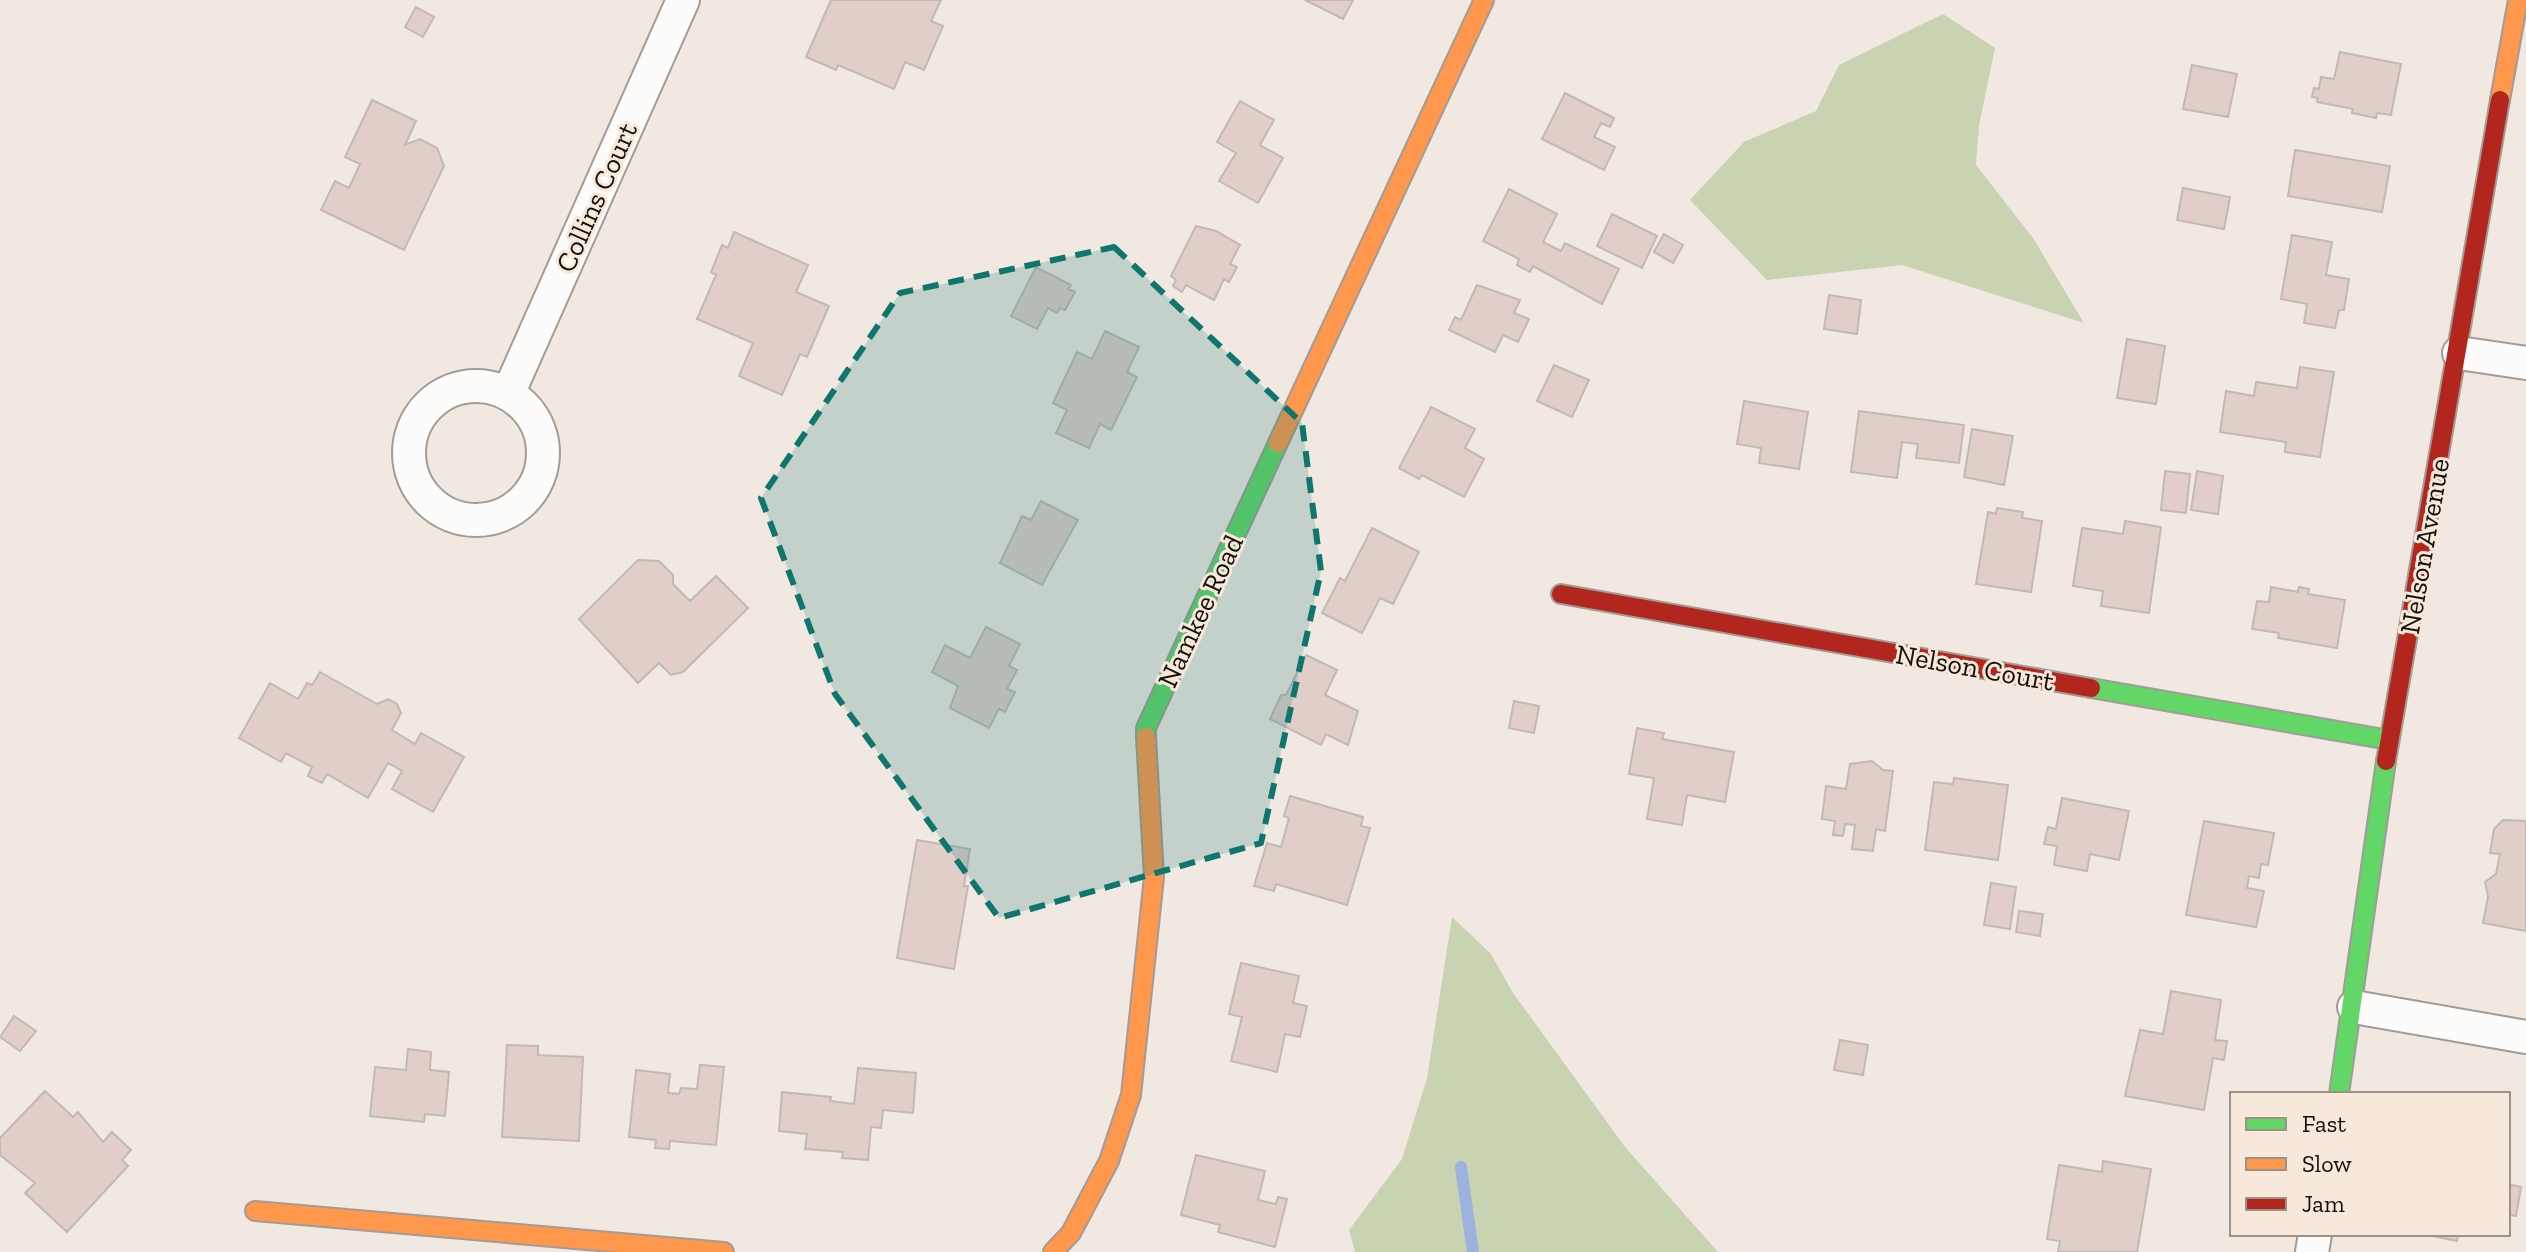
<svg xmlns="http://www.w3.org/2000/svg" width="2526" height="1252" font-family="'Zilla Slab',serif">
  <style>
    .green { fill: #c8d3b2 }
    .lines { fill: none; stroke-linecap: round; stroke-linejoin: round }
    .stream { stroke: #9db2de; stroke-width: 12 }
    .building { fill: #e2cec9; stroke: #c0b9b5; stroke-width: 2 }
    .street-casing { stroke: #a29c97; stroke-width: 36 }
    .fast-casing { stroke: #a29c97; stroke-width: 22 }
    .slow-casing { stroke: #a29c97; stroke-width: 22 }
    .jam-casing { stroke: #a29c97; stroke-width: 22 }
    .street { stroke: #fdfcfa; stroke-width: 32 }
    .fast { stroke: #63d668; stroke-width: 18 }
    .slow { stroke: #ff974d; stroke-width: 18 }
    .jam { stroke: #b3261e; stroke-width: 18 }
    .marked { fill: #0f766e; fill-opacity: 0.2; stroke: #0f766e; stroke-width: 6; stroke-dasharray: 16 10; stroke-linejoin: round }
    .labels { text-anchor: middle; stroke-width: 6; stroke-linejoin: round; paint-order: stroke }
    .street-label { font-size: 28px; fill: #14100b; stroke: #f6e8db }
  </style>
  <rect width="100%" height="100%" fill="#f0e8e1"/>
  <path class="green" d="M1943 14 1995 48 1979 125 1976 165 2033 238 2084 323 1902 265 1767 280 1690 200 1744 142 1816 111 1839 65Z
    M1452 917 1491 954 1513 993 1625 1147 1718 1252H1355L1349 1230 1402 1159 1427 1078Z"/>
  <g class="lines">
    <path class="stream" d="M1461 1167 1473 1252"/>
  </g>
  <path class="building" d="M831 0H941L931 21 943 26 924 70 905 62 894 89 838 65 836 70 806 57Z
    M1305 0H1353L1343 19Z
    M416 7 434 17 423 37 405 27Z
    M2340 52 2401 64 2391 115 2377 113 2376 118 2352 113 2353 109 2317 102 2318 98 2312 97 2314 88 2319 89 2321 77 2334 79Z
    M2192 65 2237 74 2228 117 2183 109Z
    M1565 93 1614 118 1610 127 1601 123 1594 137 1615 147 1604 170 1542 139Z
    M372 100 416 121 405 145 420 139 437 148 444 166 404 250 321 210 335 181 349 188 360 164 345 157Z
    M1240 101 1274 120 1260 145 1283 158 1258 203 1219 181 1236 153 1217 142Z
    M2295 150 2390 166 2382 212 2288 196Z
    M2183 188 2230 197 2224 229 2177 220Z
    M1509 189 1557 214 1543 242 1561 251 1565 243 1619 269 1602 304 1533 266 1530 272 1517 265 1519 259 1483 241Z
    M1612 214 1657 236 1642 268 1597 246Z
    M1196 226 1216 231 1240 245 1230 264 1237 267 1229 282 1224 279 1214 300 1186 285 1182 292 1173 286 1176 280 1171 276Z
    M734 232 808 265 796 292 829 306 807 357 800 354 782 395 739 376 753 343 697 319 716 275 711 272 722 245 728 248Z
    M1664 234 1683 245 1673 263 1654 252Z
    M2292 235 2332 242 2326 275 2349 279 2344 310H2339L2335 328 2304 323 2307 304 2281 299Z
    M1036 267 1071 285 1068 289 1075 292 1065 310 1060 308 1057 313 1048 308 1037 329 1011 316Z
    M1477 285 1520 300 1514 313 1529 319 1518 342 1503 335 1495 352 1449 330 1455 317 1461 320Z
    M1829 295 1861 300 1857 334 1824 329Z
    M1105 331 1139 347 1127 372 1137 377 1111 430 1100 424 1089 448 1056 433 1067 410 1053 403 1077 352 1092 359Z
    M2127 339 2165 346 2156 404 2117 398Z
    M1554 365 1589 380 1572 417 1537 401Z
    M2300 367 2334 372 2320 457 2285 452 2286 442 2220 432 2226 391 2254 396 2256 382 2297 388Z
    M1744 401 1808 412 1799 469 1759 463 1761 448 1737 444Z
    M1431 407 1475 429 1465 448 1484 459 1464 497 1422 475 1419 479 1399 468Z
    M1859 411 1964 425 1959 463 1916 458 1918 444 1902 442 1897 478 1851 472Z
    M1972 429 2013 436 2004 485 1964 477Z
    M2165 471 2190 474 2186 513 2161 510Z
    M2197 471 2223 476 2218 514 2191 510Z
    M1041 501 1078 520 1042 585 1000 563 1022 516 1031 520Z
    M1997 508 2023 512 2022 518 2042 521 2031 592 1976 584 1988 512 1996 514Z
    M2125 521 2161 527 2149 613 2101 606 2103 591 2073 586 2082 528 2123 534Z
    M1372 528 1419 552 1393 604 1380 598 1362 633 1322 613 1340 578 1345 581Z
    M638 560 659 561 673 575V584L690 601 716 576 748 608 683 672 671 675 659 663 638 683 579 619Z
    M2271 587 2298 592 2299 587 2309 589 2308 594 2345 600 2337 648 2278 638 2279 633 2252 629 2257 601 2269 602Z
    M986 627 1020 644 1009 666 1017 670 1007 689 1015 692 1005 712 999 709 989 728 950 708 958 686 932 672 945 645 970 658Z
    M1306 655 1337 670 1325 695 1358 711 1348 745 1326 734 1321 745 1270 719 1281 695H1286Z
    M320 672 377 704 388 699 397 704 401 713 392 730 415 744 421 733 464 757 433 812 392 789 402 771 388 763 368 798 327 774 322 783 308 776 312 767 286 753 281 762 239 738 270 683 298 699 307 683 312 685Z
    M1514 701 1539 706 1534 733 1509 728Z
    M1637 728 1664 733 1662 739 1734 752 1725 802 1687 795 1682 825 1647 819 1654 778 1629 774Z
    M1872 761 1883 770 1893 771 1885 831 1876 829 1873 851 1852 849 1855 825 1845 824 1843 836 1833 835 1835 821 1822 819 1826 786 1846 789 1850 764Z
    M1954 778 2008 785 1998 860 1925 850 1934 782 1953 784Z
    M1290 796 1363 817 1361 826 1370 828 1347 905 1276 884 1274 891 1254 886 1267 843 1281 847 1289 818 1284 816Z
    M2062 798 2129 811 2119 860 2090 854 2087 871 2054 865 2057 846 2044 844 2048 827 2056 829Z
    M2503 820 2526 821V931L2483 923 2488 897 2485 882 2496 874 2500 854 2490 853 2494 829Z
    M2204 821 2274 833 2268 865 2261 864 2259 878 2249 876 2247 888 2264 891 2256 927 2186 915Z
    M917 840 970 849 964 886H968L954 969 897 958Z
    M1991 883 2016 887 2010 929 1984 925Z
    M2019 911 2043 914 2040 936 2016 932Z
    M1241 963 1299 976 1293 1003 1307 1006 1300 1037 1285 1034 1277 1072 1231 1061 1242 1017 1229 1014Z
    M2171 991 2221 1000 2215 1040 2227 1041 2224 1060 2213 1058 2204 1110 2125 1096 2140 1030 2163 1034Z
    M14 1016 36 1031 20 1051 0 1037Z
    M1840 1040 1868 1045 1863 1075 1834 1070Z
    M507 1045 538 1046V1055L583 1057 579 1141 502 1137Z
    M408 1049 431 1052 430 1070 449 1072 445 1116 425 1114 424 1122 370 1116 375 1067 406 1070Z
    M700 1065 724 1067 716 1145 670 1141 669 1149 655 1148 656 1140 629 1137 636 1070 670 1074 668 1093 679 1094 681 1088 697 1089Z
    M858 1068 916 1073 913 1113 883 1110 881 1128 871 1127 868 1160 842 1158 843 1152 805 1149 807 1134 779 1131 782 1092 831 1097 830 1101 854 1104Z
    M45 1091 73 1117 78 1112 103 1142 112 1132 131 1150 122 1160 128 1166 67 1232 25 1193 35 1183 0 1155V1138Z
    M1196 1155 1265 1171 1258 1200 1276 1204 1278 1197 1287 1199 1275 1247 1218 1232 1220 1225 1181 1215Z
    M2103 1161 2151 1169 2137 1252H2058L2060 1241 2047 1239 2059 1165 2102 1172Z
    M2508 1184 2521 1187 2516 1216 2508 1215Z
    M2423 1234H2458L2457 1241Z"/>
  <g class="lines">
    <defs>
      <path id="street" d="M2459 353 2526 363
        M409 453a67 67 0 1 1 134 0a67 67 0 1 1-134 0Z
        M508 394 683 0
        M2354 1007 2526 1037
        M2312 1252 2315 1234"/>
      <path id="fast" d="M2091 688 2389 740
        M1146 737V728L1278 443
        M2339 1094 2386 761"/>
      <path id="slow" d="M2500 100 2518 0
        M1278 443 1484 0
        M255 1211 724 1252
        M1053 1252 1071 1233 1109 1161 1131 1095 1154 877 1146 737"/>
      <path id="jam" d="M1561 594 2091 688
        M2386 761 2500 100"/>
    </defs>
    <use href="#street" class="street-casing"/>
    <use href="#fast" class="fast-casing"/>
    <use href="#slow" class="slow-casing"/>
    <use href="#jam" class="jam-casing"/>
    <use href="#street" class="street"/>
    <use href="#fast" class="fast"/>
    <use href="#slow" class="slow"/>
    <use href="#jam" class="jam"/>
  </g>
  <path class="marked" d="M1114 247 1302 423 1321 571 1261 843 999 918 835 694 761 498 900 293Z"/>
  <g class="labels">
    <g class="street-label">
      <text transform="translate(596 197) rotate(-66)" y="10">Collins Court</text>
      <text transform="translate(2424 546) rotate(-80)" y="10">Nelson Avenue</text>
      <text transform="translate(1200 611) rotate(-65)" y="10">Namkee Road</text>
      <text transform="translate(1975 667) rotate(10)" y="10">Nelson Court</text>
    </g>
  </g>
  <rect x="2230" y="1092" width="280" height="144" fill="#f6e8db" stroke="#9c9288" stroke-width="2"/>
  <rect x="2246" y="1118" width="40" height="12" fill="#63d668" stroke="#9c9288" stroke-width="2"/>
  <text x="2302" y="1132" font-size="24" fill="#14100b">Fast</text>
  <rect x="2246" y="1158" width="40" height="12" fill="#ff974d" stroke="#9c9288" stroke-width="2"/>
  <text x="2302" y="1172" font-size="24" fill="#14100b">Slow</text>
  <rect x="2246" y="1198" width="40" height="12" fill="#b3261e" stroke="#9c9288" stroke-width="2"/>
  <text x="2302" y="1212" font-size="24" fill="#14100b">Jam</text>
</svg>
